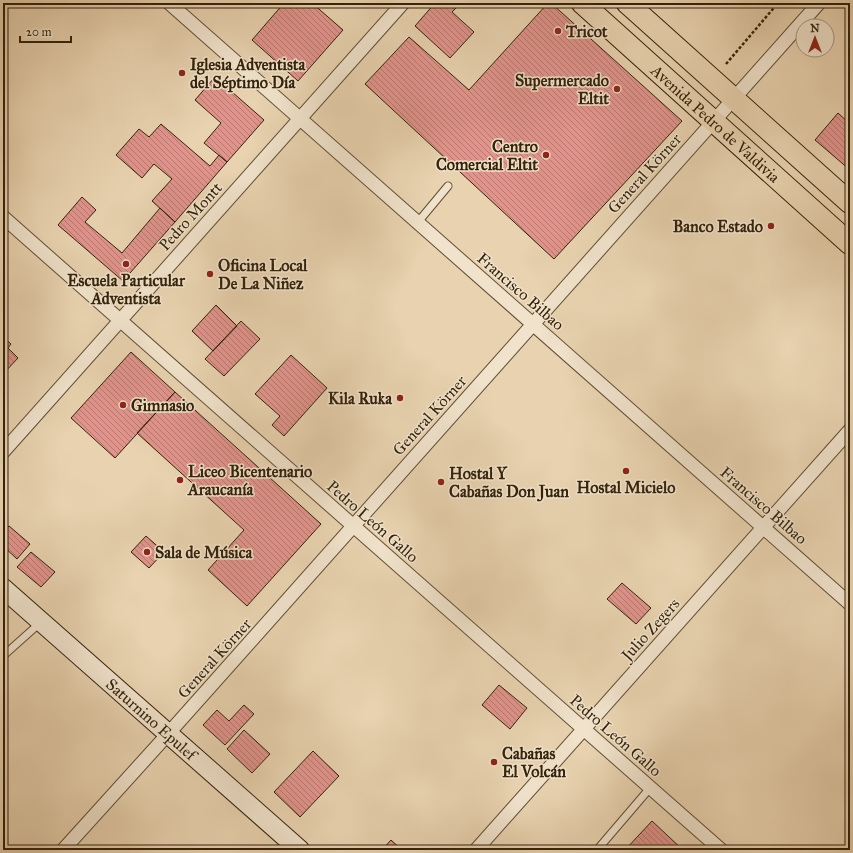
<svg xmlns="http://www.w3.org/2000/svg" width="853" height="853" font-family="'IM FELL Great Primer',serif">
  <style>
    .building { fill: url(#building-back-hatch); stroke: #33220a }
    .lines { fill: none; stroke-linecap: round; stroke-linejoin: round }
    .service-casing { stroke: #604e33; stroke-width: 9 }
    .minor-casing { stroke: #604e33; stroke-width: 15 }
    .secondary-casing { stroke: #33220a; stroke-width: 21 }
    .primary-casing { stroke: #33220a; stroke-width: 23 }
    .path { stroke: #33220a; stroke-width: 2.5; stroke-dasharray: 3 2; stroke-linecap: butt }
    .service { stroke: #f0e2cb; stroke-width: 7 }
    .minor { stroke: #f0e2cb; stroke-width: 13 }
    .secondary { stroke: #f0e2cb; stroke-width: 19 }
    .primary { stroke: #e8d2af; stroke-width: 21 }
    .poi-dot { fill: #8f2418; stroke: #f0e2cb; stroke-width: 1.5 }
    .labels { text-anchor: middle; stroke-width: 3; stroke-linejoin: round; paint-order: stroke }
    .poi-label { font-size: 16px; font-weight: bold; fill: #33220a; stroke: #f0e2cb; text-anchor: start }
    .street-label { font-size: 16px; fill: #33220a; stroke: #f0e2cb }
  </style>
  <defs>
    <pattern id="building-back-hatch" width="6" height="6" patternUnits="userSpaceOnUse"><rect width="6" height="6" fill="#e2938b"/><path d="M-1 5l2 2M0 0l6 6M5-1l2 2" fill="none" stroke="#b87870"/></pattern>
  </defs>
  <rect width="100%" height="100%" fill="#e8d2af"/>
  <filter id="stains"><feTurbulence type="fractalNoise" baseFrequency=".005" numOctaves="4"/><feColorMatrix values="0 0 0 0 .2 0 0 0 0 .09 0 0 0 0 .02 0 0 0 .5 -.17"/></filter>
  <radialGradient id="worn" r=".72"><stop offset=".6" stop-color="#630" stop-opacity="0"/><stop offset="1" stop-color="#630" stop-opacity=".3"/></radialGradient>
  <path class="building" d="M284 3H312L343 30 298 81 252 40Z
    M435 3H453L457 7 452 12 474 32 450 58 415 26Z
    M548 3H551L682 121 554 259 365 84 409 37 469 90Z
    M215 77 264 120 227 162 204 143 221 123 195 100Z
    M850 106V117L845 112Z
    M838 113 850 124V170L815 140Z
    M161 124 210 166 219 155 227 162 175 222 152 201 172 179 154 164 142 178 116 155 139 129 149 137Z
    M82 197 96 210 85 222 122 253 160 208 175 222 123 281 58 225Z
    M216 305 237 326 213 351 192 331Z
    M241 321 260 339 224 376 205 359Z
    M3 337 11 344 8 348 18 358 3 374Z
    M131 352 175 392 115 458 71 418Z
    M291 355 327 388 284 436 272 425 280 416 255 394Z
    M175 392 321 524 247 606 208 570 244 530 137 433Z
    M9 526 30 544 17 559 3 546V532Z
    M146 536 164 552 149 568 131 552Z
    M31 552 55 572 41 587 17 567Z
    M622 583 651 608 636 624 607 599Z
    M499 685 527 708 510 729 482 705Z
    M244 705 254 714 225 745 203 725 217 710 229 721Z
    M244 730 270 754 252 773 227 749Z
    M313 751 339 776 300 817 274 792Z
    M652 821 683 850H625Z
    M391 840 402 850H382Z"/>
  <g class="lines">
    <defs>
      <path id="service" d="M418 222 448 186
        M3 656 40 623
        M597 850 650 788"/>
      <path id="minor" d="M169 3 850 604
        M3 217 721 850
        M3 452 403 3
        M63 850 168 734 819 3
        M476 850 850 430"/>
      <g id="secondary">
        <path id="s1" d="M3 588 300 850"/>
      </g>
      <g id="primary">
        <path id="s2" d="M582 3 850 244"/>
        <path d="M627 3 850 203"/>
      </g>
    </defs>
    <use href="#service" class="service-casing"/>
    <use href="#minor" class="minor-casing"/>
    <use href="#secondary" class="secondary-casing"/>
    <use href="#primary" class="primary-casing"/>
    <path class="path" d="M726 64 778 3"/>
    <use href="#service" class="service"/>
    <use href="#minor" class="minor"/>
    <use href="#secondary" class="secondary"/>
    <use href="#primary" class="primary"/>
  </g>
  <g class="poi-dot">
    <circle cx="558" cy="31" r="4"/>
    <circle cx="182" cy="73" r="4"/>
    <circle cx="617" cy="89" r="4"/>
    <circle cx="546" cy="155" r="4"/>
    <circle cx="771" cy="226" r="4"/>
    <circle cx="126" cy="264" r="4"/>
    <circle cx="210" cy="274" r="4"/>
    <circle cx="400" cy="398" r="4"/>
    <circle cx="123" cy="405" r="4"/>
    <circle cx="626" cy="471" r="4"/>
    <circle cx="180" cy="480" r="4"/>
    <circle cx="441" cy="482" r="4"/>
    <circle cx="147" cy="552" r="4"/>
    <circle cx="494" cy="762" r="4"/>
  </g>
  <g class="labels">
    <g class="poi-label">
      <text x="566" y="37">Tricot</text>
      <text x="190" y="70">Iglesia Adventista<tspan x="190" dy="18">del Séptimo Día</tspan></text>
      <text x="609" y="86" text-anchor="end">Supermercado<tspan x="609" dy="18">Eltit</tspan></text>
      <text x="538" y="152" text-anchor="end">Centro<tspan x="538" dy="18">Comercial Eltit</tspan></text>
      <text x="763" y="232" text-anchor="end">Banco Estado</text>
      <text x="218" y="271">Oficina Local<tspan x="218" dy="18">De La Niñez</tspan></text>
      <text x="126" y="286" text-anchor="middle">Escuela Particular<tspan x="126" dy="18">Adventista</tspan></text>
      <text x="392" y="404" text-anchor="end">Kila Ruka</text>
      <text x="131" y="411">Gimnasio</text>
      <text x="188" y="477">Liceo Bicentenario<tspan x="188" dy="18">Araucanía</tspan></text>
      <text x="449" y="479">Hostal Y<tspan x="449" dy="18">Cabañas Don Juan</tspan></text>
      <text x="626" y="493" text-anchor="middle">Hostal Micielo</text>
      <text x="155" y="558">Sala de Música</text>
      <text x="502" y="759">Cabañas<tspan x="502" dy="18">El Volcán</tspan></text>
    </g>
    <g class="street-label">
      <text dy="6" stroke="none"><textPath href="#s2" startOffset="180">Avenida Pedro de Valdivia</textPath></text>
      <text transform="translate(644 173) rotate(-48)" y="6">General Körner</text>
      <text transform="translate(190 216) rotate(-48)" y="6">Pedro Montt</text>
      <text transform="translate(521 291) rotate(41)" y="6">Francisco Bilbao</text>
      <text transform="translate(429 415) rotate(-48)" y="6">General Körner</text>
      <text transform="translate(764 505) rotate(41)" y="6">Francisco Bilbao</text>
      <text transform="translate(373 521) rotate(41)" y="6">Pedro León Gallo</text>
      <text transform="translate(650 629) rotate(-48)" y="6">Julio Zegers</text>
      <text transform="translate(214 658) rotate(-48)" y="6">General Körner</text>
      <text dy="6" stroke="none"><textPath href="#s1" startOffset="198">Saturnino Epulef</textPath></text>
      <text transform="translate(616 735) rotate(41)" y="6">Pedro León Gallo</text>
    </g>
  </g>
  <rect width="853" height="853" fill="none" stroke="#e8d2af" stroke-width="16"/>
  <rect x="4" y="4" width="845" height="845" fill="none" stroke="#33220a" stroke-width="2"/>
  <rect x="8" y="8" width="837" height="837" fill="none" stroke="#33220a"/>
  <g transform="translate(815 38)"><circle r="19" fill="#f0e2cb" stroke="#a4957e"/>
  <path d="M0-3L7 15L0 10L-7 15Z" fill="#8f2418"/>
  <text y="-6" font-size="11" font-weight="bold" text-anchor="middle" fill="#33220a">N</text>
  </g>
  <path d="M20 36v6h51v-6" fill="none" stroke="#33220a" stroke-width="2"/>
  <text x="26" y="36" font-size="12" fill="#33220a" stroke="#f0e2cb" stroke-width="3" paint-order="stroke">20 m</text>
  <rect width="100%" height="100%" filter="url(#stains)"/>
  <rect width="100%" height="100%" fill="url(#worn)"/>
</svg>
